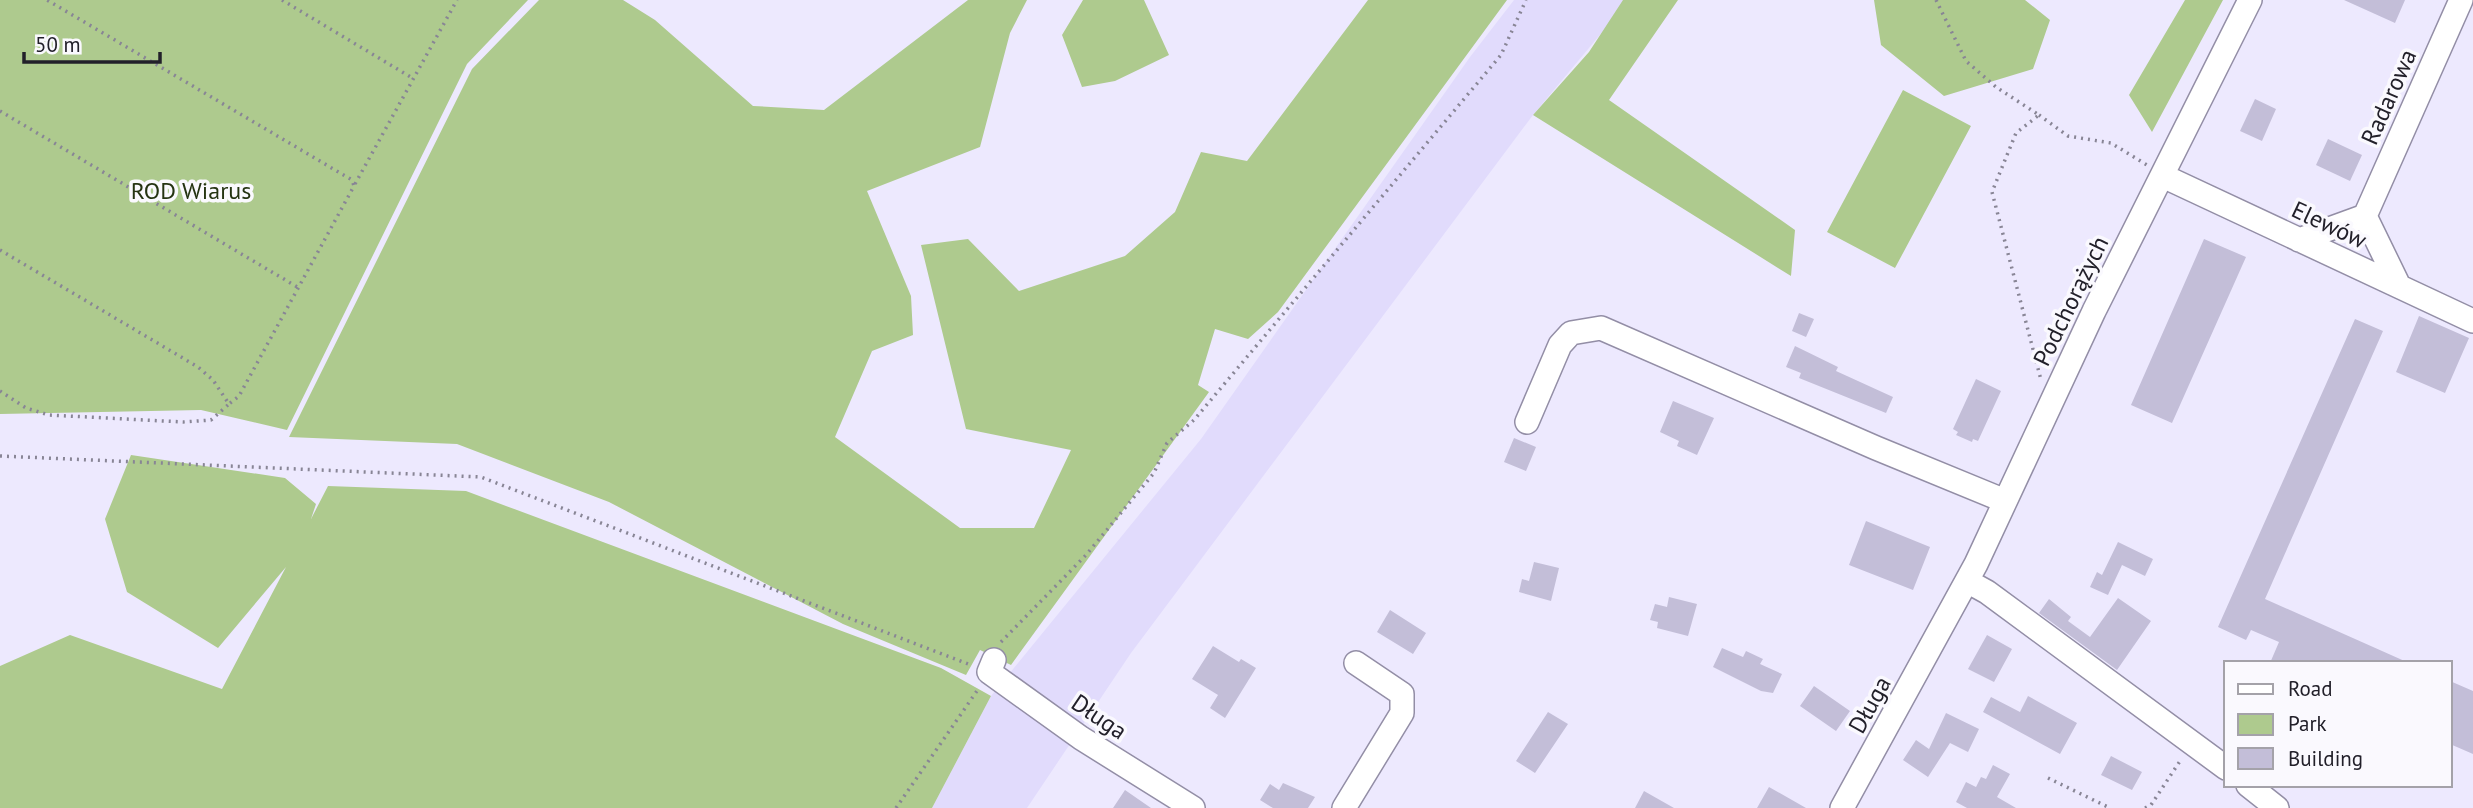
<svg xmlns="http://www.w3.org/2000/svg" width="2473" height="808" font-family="'PT Sans',sans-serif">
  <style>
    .built { fill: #e1dbfc }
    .green { fill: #aeca8e }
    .building { fill: #c3bed8 }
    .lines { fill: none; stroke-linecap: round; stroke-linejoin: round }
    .minor-casing { stroke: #938ea6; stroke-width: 26 }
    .path { stroke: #888595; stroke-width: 3.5; stroke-dasharray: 2 5; stroke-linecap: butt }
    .minor { stroke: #fff; stroke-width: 23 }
    .labels { text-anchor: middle; stroke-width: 7; stroke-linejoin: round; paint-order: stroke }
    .street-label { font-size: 24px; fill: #22202a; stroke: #faf9fe }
    .park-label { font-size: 24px; fill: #253412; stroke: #faf9fe }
  </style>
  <rect width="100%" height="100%" fill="#ede9fe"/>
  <path class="built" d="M1514 0H1629L1533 115 1131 653 1027 808H932L991 696 1201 439 1470 57Z"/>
  <path class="green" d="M0 0H528L467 64 287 430 201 410 0 414Z
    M539 0H623L655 20 753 106 824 110 968 0H1027L1010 33 980 147 867 191 911 296 913 335 872 351 835 437 960 528H1034L1071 450 966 429 921 245 968 239 1019 291 1125 256 1175 212 1201 152 1247 161 1368 0H1507L1278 312 1248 339 1215 329 1198 385 1209 392 1011 665 980 650 966 675 843 624 609 502 457 444 289 437 472 69Z
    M1083 0H1144L1169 55 1115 81 1082 87 1062 35Z
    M1623 0H1678L1609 100 1795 230 1791 276 1533 115 1589 52Z
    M1874 0H2025L2050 20 2033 69 1944 96 1881 45Z
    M2185 0H2223L2152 132 2129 95Z
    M1903 90 1971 126 1895 268 1827 232Z
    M131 455 285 478 316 504 311 519 328 486 466 491 941 668 991 696 932 808H0V666L70 635 222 689 286 567 218 648 127 592 105 519Z"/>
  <path class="building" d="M2344 0H2405L2395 23Z
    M2255 99 2276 109 2262 141 2240 131Z
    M2328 139 2362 155 2350 181 2316 165Z
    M2204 239 2246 257 2172 423 2131 405Z
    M1799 313 1814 319 1806 337 1792 331Z
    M2419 316 2469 338 2445 393 2396 372Z
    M2355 319 2383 331 2265 599 2409 663H2270L2279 642 2251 630 2246 640 2218 627Z
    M1795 346 1838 367 1836 371 1893 397 1886 413 1799 378 1801 373 1786 367Z
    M1976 379 2001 391 1978 441 1973 439 1972 442 1956 435 1958 432 1953 429Z
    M1673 401 1714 418 1697 455 1677 446 1679 441 1660 432Z
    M1514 438 1536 447 1526 471 1504 462Z
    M1866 521 1930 547 1913 590 1849 565Z
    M2118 542 2153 559 2145 576 2122 565 2108 595 2090 587 2097 572 2102 575Z
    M1534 562 1559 568 1551 601 1519 592 1522 579 1529 581Z
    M1669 597 1697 604 1688 636 1657 628 1658 622 1650 620 1655 604 1667 607Z
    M2118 598 2151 621 2117 670 2039 613 2049 599 2071 617 2068 621 2090 637Z
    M1390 610 1426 633 1413 654 1377 632Z
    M1987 635 2012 649 1994 682 1968 669Z
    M1213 646 1239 662 1241 659 1256 668 1225 718 1210 708 1218 695 1192 679Z
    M1722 648 1743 657 1746 651 1763 659 1760 664 1782 674 1773 693 1761 691 1713 667Z
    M2450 681 2473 691V754L2450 744Z
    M1814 686 1850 711 1836 731 1800 706Z
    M2028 696 2077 723 2060 754 1983 712 1991 697 2020 712Z
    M1548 712 1568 724 1535 773 1516 761Z
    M1946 713 1979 729 1968 752 1950 743 1928 777 1903 760 1916 740 1929 749Z
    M2111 756 2142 772 2132 790 2101 775Z
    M1993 765 2010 774 1997 797 2016 808H1967L1956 802 1966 782 1976 787 1981 777 1986 779Z
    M1283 783 1315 797 1308 808H1273L1260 800 1270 784 1279 790Z
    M1769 787 1806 808H1757Z
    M1125 790 1151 808H1113Z
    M1644 791 1674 808H1635Z"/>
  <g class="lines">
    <defs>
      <path id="minor" d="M2163 176 2473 321
        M2299 240 2365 216
        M2399 286 2365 216 2461 0
        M1527 422 1560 345 1571 333 1601 328 1876 448 2005 501
        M1967 581 1987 592 2226 768
        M994 660 989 672 1081 738 1193 808
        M2248 785 2277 808
        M1344 808 1402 713V694L1356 663
        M1842 808 1976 564 2094 311 2250 0"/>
    </defs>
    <use href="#minor" class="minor-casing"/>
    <path class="path" d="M282 0 414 79
      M1936 0 1966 61 1996 87 2039 115 2016 133 1992 192 2041 380
      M0 111 299 288
      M2039 115 2068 136 2111 143 2147 165
      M355 184 457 0
      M0 250 198 367 213 380 229 404 239 396 354 186 352 180 47 0
      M0 391 26 408 49 415 183 422 211 420 229 404
      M0 456 481 477 971 665
      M1001 642 1086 555 1154 473 1167 443 1194 420 1501 55 1526 0
      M2048 778 2110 808
      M896 808 979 688
      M2145 808 2151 805 2182 758"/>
    <use href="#minor" class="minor"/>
  </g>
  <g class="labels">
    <g class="street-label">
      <text transform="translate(2389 97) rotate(-66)" y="8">Radarowa</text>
      <text transform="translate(2329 225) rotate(25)" y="8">Elewów</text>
      <text transform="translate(2071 301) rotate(-64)" y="8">Podchorążych</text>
      <text transform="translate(1870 705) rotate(-61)" y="8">Długa</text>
      <text transform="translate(1099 717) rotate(34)" y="8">Długa</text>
    </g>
    <g class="park-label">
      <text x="191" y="199">ROD Wiarus</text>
    </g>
  </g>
  <rect x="2224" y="661" width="228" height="126" fill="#faf9fe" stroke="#a4a2a9" stroke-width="2"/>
  <rect x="2238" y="684" width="35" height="10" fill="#ffffff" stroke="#a4a2a9" stroke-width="2"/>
  <text x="2288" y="696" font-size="21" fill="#22202a">Road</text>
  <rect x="2238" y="714" width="35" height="21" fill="#aeca8e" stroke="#a4a2a9" stroke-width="2"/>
  <text x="2288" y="731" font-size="21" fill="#22202a">Park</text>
  <rect x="2238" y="748" width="35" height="21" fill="#c3bed8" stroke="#a4a2a9" stroke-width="2"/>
  <text x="2288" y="766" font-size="21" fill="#22202a">Building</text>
  <path d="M24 52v10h136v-10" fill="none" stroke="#22202a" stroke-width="3.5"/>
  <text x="35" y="52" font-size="21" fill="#22202a" stroke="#faf9fe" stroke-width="5" paint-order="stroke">50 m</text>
</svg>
